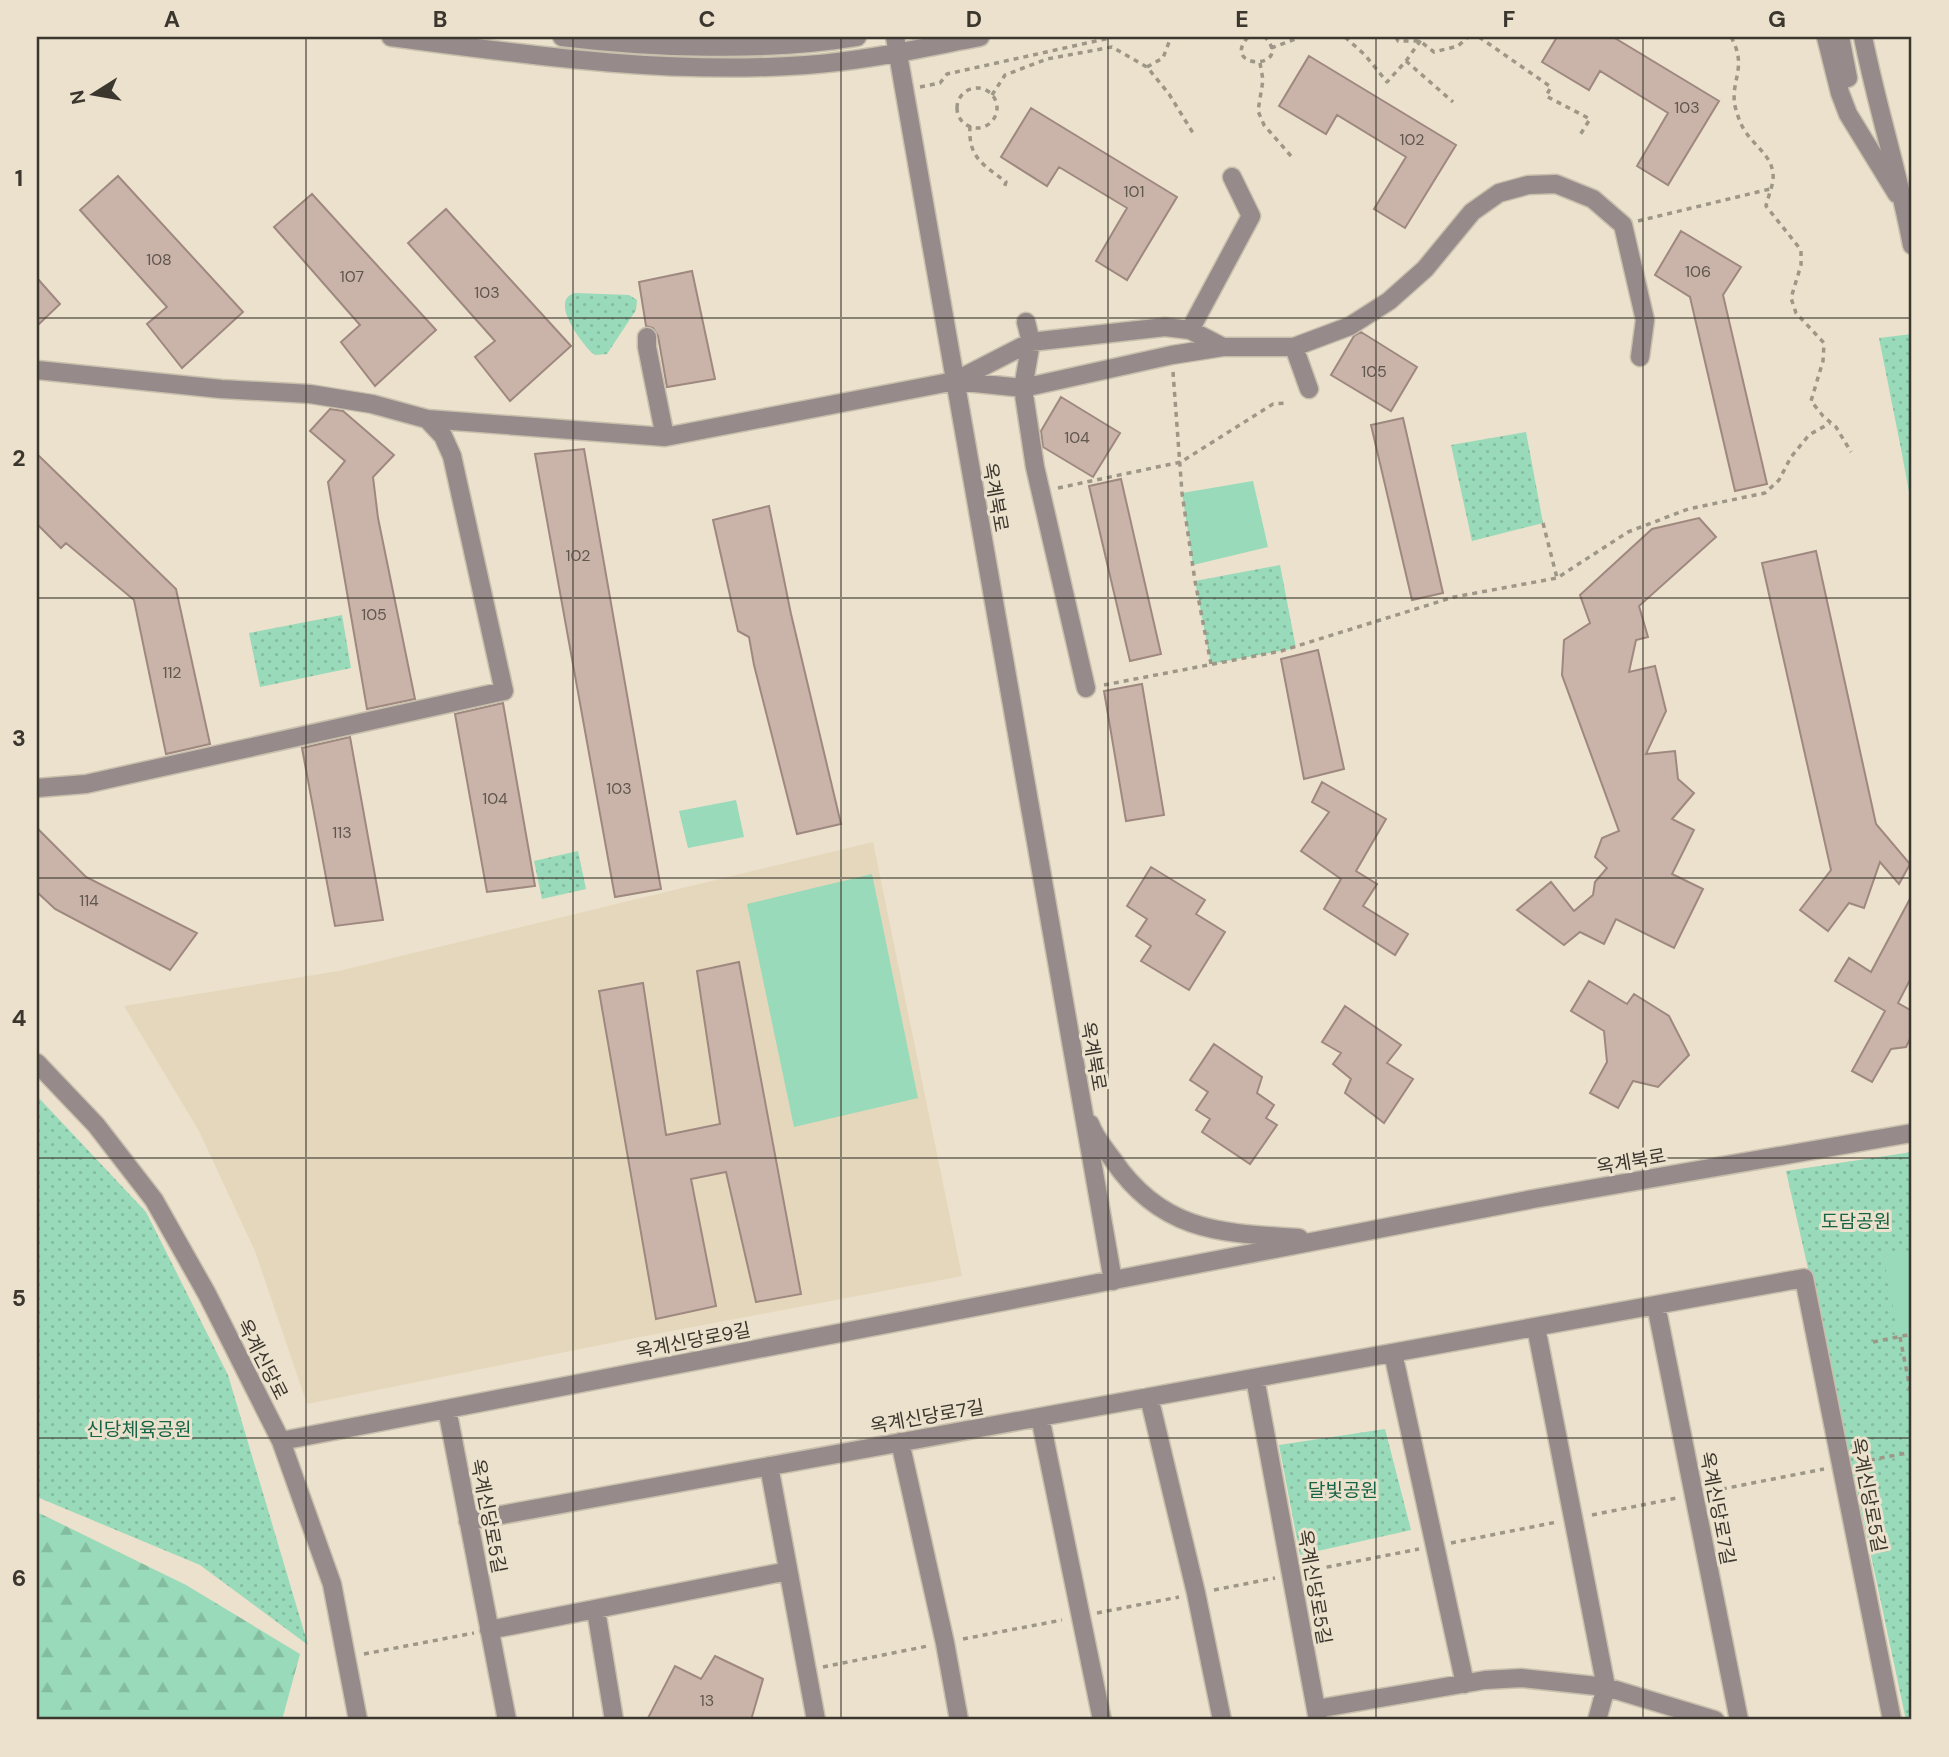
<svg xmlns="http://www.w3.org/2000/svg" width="1949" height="1757" font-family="'DM Sans','Noto Sans KR',sans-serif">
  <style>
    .built { fill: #e5d7bb }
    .grass { fill: url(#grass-dots) }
    .forest { fill: url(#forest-firs) }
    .garden { fill: #98dab9 }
    .building { fill: #cab4aa; stroke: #9e887f; stroke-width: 2 }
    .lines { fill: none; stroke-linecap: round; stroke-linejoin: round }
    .minor-casing { stroke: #c8bfac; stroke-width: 21 }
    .path { stroke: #9e9687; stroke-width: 3.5; stroke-dasharray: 5 5; stroke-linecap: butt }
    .minor { stroke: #968a8a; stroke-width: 18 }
    .grid { fill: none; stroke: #3b362e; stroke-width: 2; stroke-opacity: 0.55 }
    .labels { text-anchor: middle; stroke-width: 6; stroke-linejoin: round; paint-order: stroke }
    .number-label { font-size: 16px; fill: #5f564d }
    .street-label { font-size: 19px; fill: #3b362e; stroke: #ebe1cc }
    .park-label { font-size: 19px; fill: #166446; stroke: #ebe1cc }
    .neatline { fill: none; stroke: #3b362e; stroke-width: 2.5 }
    .grid-label { font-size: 23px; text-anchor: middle; font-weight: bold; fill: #3b362e }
  </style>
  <defs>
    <pattern id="grass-dots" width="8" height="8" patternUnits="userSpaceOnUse" patternTransform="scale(1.75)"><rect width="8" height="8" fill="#98dab9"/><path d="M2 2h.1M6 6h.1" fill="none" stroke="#84bc9f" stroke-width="1.8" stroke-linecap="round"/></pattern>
    <pattern id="forest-firs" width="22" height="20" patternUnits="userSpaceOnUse" patternTransform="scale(1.75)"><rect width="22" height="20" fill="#98dab9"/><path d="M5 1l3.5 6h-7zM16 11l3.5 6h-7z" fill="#84bc9f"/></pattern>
  </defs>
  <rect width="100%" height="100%" fill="#ebe1cc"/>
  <path class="built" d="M873 842 962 1276 640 1337 307 1404 255 1251 199 1131 124 1006 339 971Z"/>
  <path class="grass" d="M575 293 629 295 637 300 636 310 607 354 595 355 591 352C580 340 549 300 575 293Z
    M1912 334V453L1902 454 1879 338Z
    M1526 432 1543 523 1472 541 1451 445Z
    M1280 565 1296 648 1211 664 1195 581Z
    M342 615 351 668 260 687 249 633Z
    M578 851 586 889 542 899 534 861Z
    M37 1096 146 1212 228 1375 308 1645 200 1565 37 1497Z
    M1912 1152V1720H1906L1840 1410 1786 1171Z
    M1385 1429 1411 1530 1300 1555 1279 1445Z"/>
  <path class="forest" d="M37 1512 186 1585 300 1654 282 1720H37Z"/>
  <path class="garden" d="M1912 453V508L1902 454Z
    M1253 481 1268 547 1193 565 1182 493Z
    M736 800 744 837 688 848 679 811Z
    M872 874 918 1098 794 1127 747 904Z
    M1912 1250V1403L1883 1255Z"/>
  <path class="building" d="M1557 37H1613L1719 101 1668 185 1637 166 1668 113 1600 71 1589 90 1542 62Z
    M1309 56 1456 145 1405 228 1374 209 1406 157 1337 115 1326 134 1279 106Z
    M1031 108 1177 197 1127 280 1096 261 1127 208 1059 167 1047 186 1001 157Z
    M118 176 243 312 182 368 147 324 167 307 80 210Z
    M312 194 436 330 375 386 341 342 360 325 274 227Z
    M446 209 571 346 510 401 475 357 495 341 408 243Z
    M1681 231 1741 267 1723 295 1767 484 1735 491 1690 297 1655 275Z
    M692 271 715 379 667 387 658 336 653 328 646 326 639 282Z
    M37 278 60 304 37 326Z
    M1361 332 1417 367 1391 411 1331 375 1354 336Z
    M1061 397 1120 433 1093 477 1043 447 1041 431Z
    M330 409 343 411 394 455 373 477 378 518 415 699 367 709 328 482 345 461 310 431Z
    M1403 418 1443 593 1412 600 1371 425Z
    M584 449 661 889 615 897 535 454Z
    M37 454 176 589 210 744 166 754 134 600 66 543 61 548 37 524Z
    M1121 479 1161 654 1130 661 1089 486Z
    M769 506 791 614 841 824 797 834 754 665 749 637 738 631 713 520Z
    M1699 518 1716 537 1639 606 1648 637 1636 640 1629 672 1655 666 1666 711 1646 754 1675 751 1678 779 1694 793 1672 819 1694 830 1672 874 1703 889 1674 948 1616 919 1604 944 1580 932 1564 945 1517 910 1551 882 1574 911 1593 895 1595 882 1607 868 1595 857 1602 838 1619 831 1562 675 1564 640 1590 623 1580 595 1652 529Z
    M1816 551 1876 824 1910 864 1899 884 1880 862 1864 908 1849 903 1828 931 1800 910 1831 870 1762 563Z
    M1318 650 1344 769 1304 779 1281 659Z
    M1142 684 1164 815 1126 821 1104 691Z
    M503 703 535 886 487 892 455 714Z
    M350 737 383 920 335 926 302 748Z
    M1322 782 1386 819 1356 871 1377 884 1363 906 1408 934 1395 955 1324 909 1341 879 1301 851 1329 812 1312 802Z
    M37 828 86 877 197 933 170 970 55 909 37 892Z
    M1151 867 1205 900 1196 914 1225 932 1189 990 1141 961 1151 946 1136 936 1147 919 1127 906Z
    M1912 895V976L1898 1003 1912 1011V1035L1906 1047 1891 1049 1872 1082 1852 1071 1885 1011 1835 981 1849 958 1871 972Z
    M739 962 801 1294 756 1302 726 1172 691 1179 716 1306 656 1319 599 991 643 983 666 1135 720 1124 697 971Z
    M1589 981 1627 1004 1634 994 1669 1016 1689 1055 1658 1087 1633 1081 1618 1108 1590 1093 1607 1062 1604 1031 1571 1011Z
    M1345 1006 1401 1045 1387 1063 1413 1079 1384 1123 1345 1093 1351 1079 1333 1064 1341 1053 1322 1042Z
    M1214 1044 1262 1077 1257 1093 1274 1105 1266 1118 1277 1125 1250 1164 1202 1132 1210 1119 1196 1110 1208 1092 1190 1080Z
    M715 1656 763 1679 751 1720H647L675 1666 701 1679Z"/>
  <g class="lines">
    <defs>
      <path id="minor" d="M391 37C528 55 667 75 806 65 865 61 922 48 980 37
        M562 37C651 48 769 52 857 37
        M895 37 1113 1281
        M1826 37 1840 93 1848 114 1897 194
        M1840 37 1848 78
        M1863 37C1877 107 1899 175 1912 245
        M1026 322 1031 342 1023 388 1035 467 1086 688
        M1190 330 1251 216 1232 177
        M647 337V347L665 437
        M1223 347H1294L1350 326 1389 301 1425 269 1472 212 1499 193 1528 185 1556 184 1593 199 1623 225 1645 320 1640 357
        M1294 347 1309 389
        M37 370 221 389 310 394 372 404 427 419 665 437 955 381 1031 342 1165 327 1190 330 1223 347 1172 355 1023 388 955 381
        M37 788 86 784 504 691 452 456 443 436 427 419
        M37 1063 96 1125 154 1200 207 1294 281 1441 332 1584 358 1720
        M1090 1124C1095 1138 1105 1149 1113 1160 1162 1232 1221 1233 1299 1238
        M1656 1305 1739 1720
        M1536 1327 1606 1687 1597 1720
        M1393 1353 1465 1684
        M1255 1378 1318 1720
        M1149 1397 1196 1593 1222 1720
        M447 1409 507 1720
        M1040 1417 1102 1720
        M281 1441 1533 1199 1912 1133
        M900 1442 945 1643 959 1720
        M769 1466 816 1720
        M468 1521 1804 1278 1892 1720
        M596 1610 614 1720
        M489 1630 788 1571
        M1316 1709 1485 1680 1521 1678 1606 1687 1715 1720"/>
    </defs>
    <use href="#minor" class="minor-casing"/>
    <path class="path" d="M1248 37C1219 70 1295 70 1265 37
      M1345 37 1365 55 1387 82 1406 61 1453 102
      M1396 37 1398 41H1420L1434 52 1458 46 1468 37
      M1479 37 1551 87 1546 96 1590 119 1580 135
      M1731 37C1749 69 1728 82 1736 110 1738 117 1742 128 1747 134 1758 149 1775 159 1773 180 1772 188 1768 197 1766 206L1801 250V265L1791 298 1796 313 1824 343 1823 361 1811 401 1823 416 1836 427 1851 452
      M1271 48 1301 37
      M1406 61 1423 37
      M1260 63 1263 80 1258 111 1264 125 1291 156
      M1147 67 1163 58 1171 37
      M920 87 940 83 947 74 1114 37
      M957 108a20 20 0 1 1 40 0a20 20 0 1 1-40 0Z
      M992 95 1005 75 1047 59 1112 47 1147 67 1169 94 1193 133 1196 131
      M970 126C968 158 983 164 1006 182L1004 188
      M1638 221 1770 189
      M1173 372 1182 493 1195 581 1211 664
      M1058 488 1181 462 1273 404 1287 403
      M1543 523 1557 578
      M1104 685 1281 651 1454 597 1557 578 1628 532 1688 509 1765 493 1779 480 1791 457 1809 435 1830 423
      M1900 1337 1912 1399
      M1873 1342 1912 1334
      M1860 1462 1912 1452
      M1712 1491 1824 1469
      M1592 1515 1677 1498
      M1451 1543 1557 1522
      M1307 1571 1419 1549
      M1214 1590 1275 1578
      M1097 1613 1179 1597
      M963 1639 1062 1620
      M364 1654 474 1633
      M823 1667 928 1646"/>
    <use href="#minor" class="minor"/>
  </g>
  <path class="grid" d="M306 37V1720M573 37V1720M841 37V1720M1108 37V1720M1376 37V1720M1643 37V1720M37 318H1912M37 598H1912M37 878H1912M37 1158H1912M37 1438H1912"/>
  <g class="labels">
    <g class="number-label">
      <text x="1687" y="113">103</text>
      <text x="1412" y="145">102</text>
      <text x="1134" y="197">101</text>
      <text x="159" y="265">108</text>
      <text x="1698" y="277">106</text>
      <text x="352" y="282">107</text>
      <text x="487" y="298">103</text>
      <text x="1374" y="377">105</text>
      <text x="1077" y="443">104</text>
      <text x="578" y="561">102</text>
      <text x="374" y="620">105</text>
      <text x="172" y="678">112</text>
      <text x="619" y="794">103</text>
      <text x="495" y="804">104</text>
      <text x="342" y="838">113</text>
      <text x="89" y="906">114</text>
      <text x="707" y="1706">13</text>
    </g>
    <g class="street-label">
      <text transform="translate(996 497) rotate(80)" y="7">옥계북로</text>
      <text transform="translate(1094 1056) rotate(80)" y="7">옥계북로</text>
      <text transform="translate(1631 1161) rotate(-10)" y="7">옥계북로</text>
      <text transform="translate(693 1340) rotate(-11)" y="7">옥계신당로9길</text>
      <text transform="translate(263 1359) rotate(63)" y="7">옥계신당로</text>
      <text transform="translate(927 1416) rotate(-10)" y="7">옥계신당로7길</text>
      <text transform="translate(1869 1495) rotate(79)" y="7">옥계신당로5길</text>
      <text transform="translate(1718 1508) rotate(79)" y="7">옥계신당로7길</text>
      <text transform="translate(489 1516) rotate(79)" y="7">옥계신당로5길</text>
      <text transform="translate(1315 1587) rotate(80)" y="7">옥계신당로5길</text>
    </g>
    <g class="park-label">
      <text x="1856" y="1228">도담공원</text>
      <text x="139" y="1436">신당체육공원</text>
      <text x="1343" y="1497">달빛공원</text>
    </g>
  </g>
  <rect width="1949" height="1757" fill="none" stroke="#ebe1cc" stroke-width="77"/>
  <g transform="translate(94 94) rotate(259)" stroke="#ebe1cc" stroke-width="5" paint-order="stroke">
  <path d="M0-5L12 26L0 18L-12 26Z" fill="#3b362e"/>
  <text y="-10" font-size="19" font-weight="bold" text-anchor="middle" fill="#3b362e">N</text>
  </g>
  <rect x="38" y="38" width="1872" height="1680" class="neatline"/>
  <g class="grid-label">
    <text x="172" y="27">A</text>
    <text x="440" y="27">B</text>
    <text x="707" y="27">C</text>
    <text x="974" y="27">D</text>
    <text x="1242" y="27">E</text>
    <text x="1509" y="27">F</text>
    <text x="1777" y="27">G</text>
    <text x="19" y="186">1</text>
    <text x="19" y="466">2</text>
    <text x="19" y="746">3</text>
    <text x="19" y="1026">4</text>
    <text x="19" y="1306">5</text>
    <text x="19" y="1586">6</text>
  </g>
</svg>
